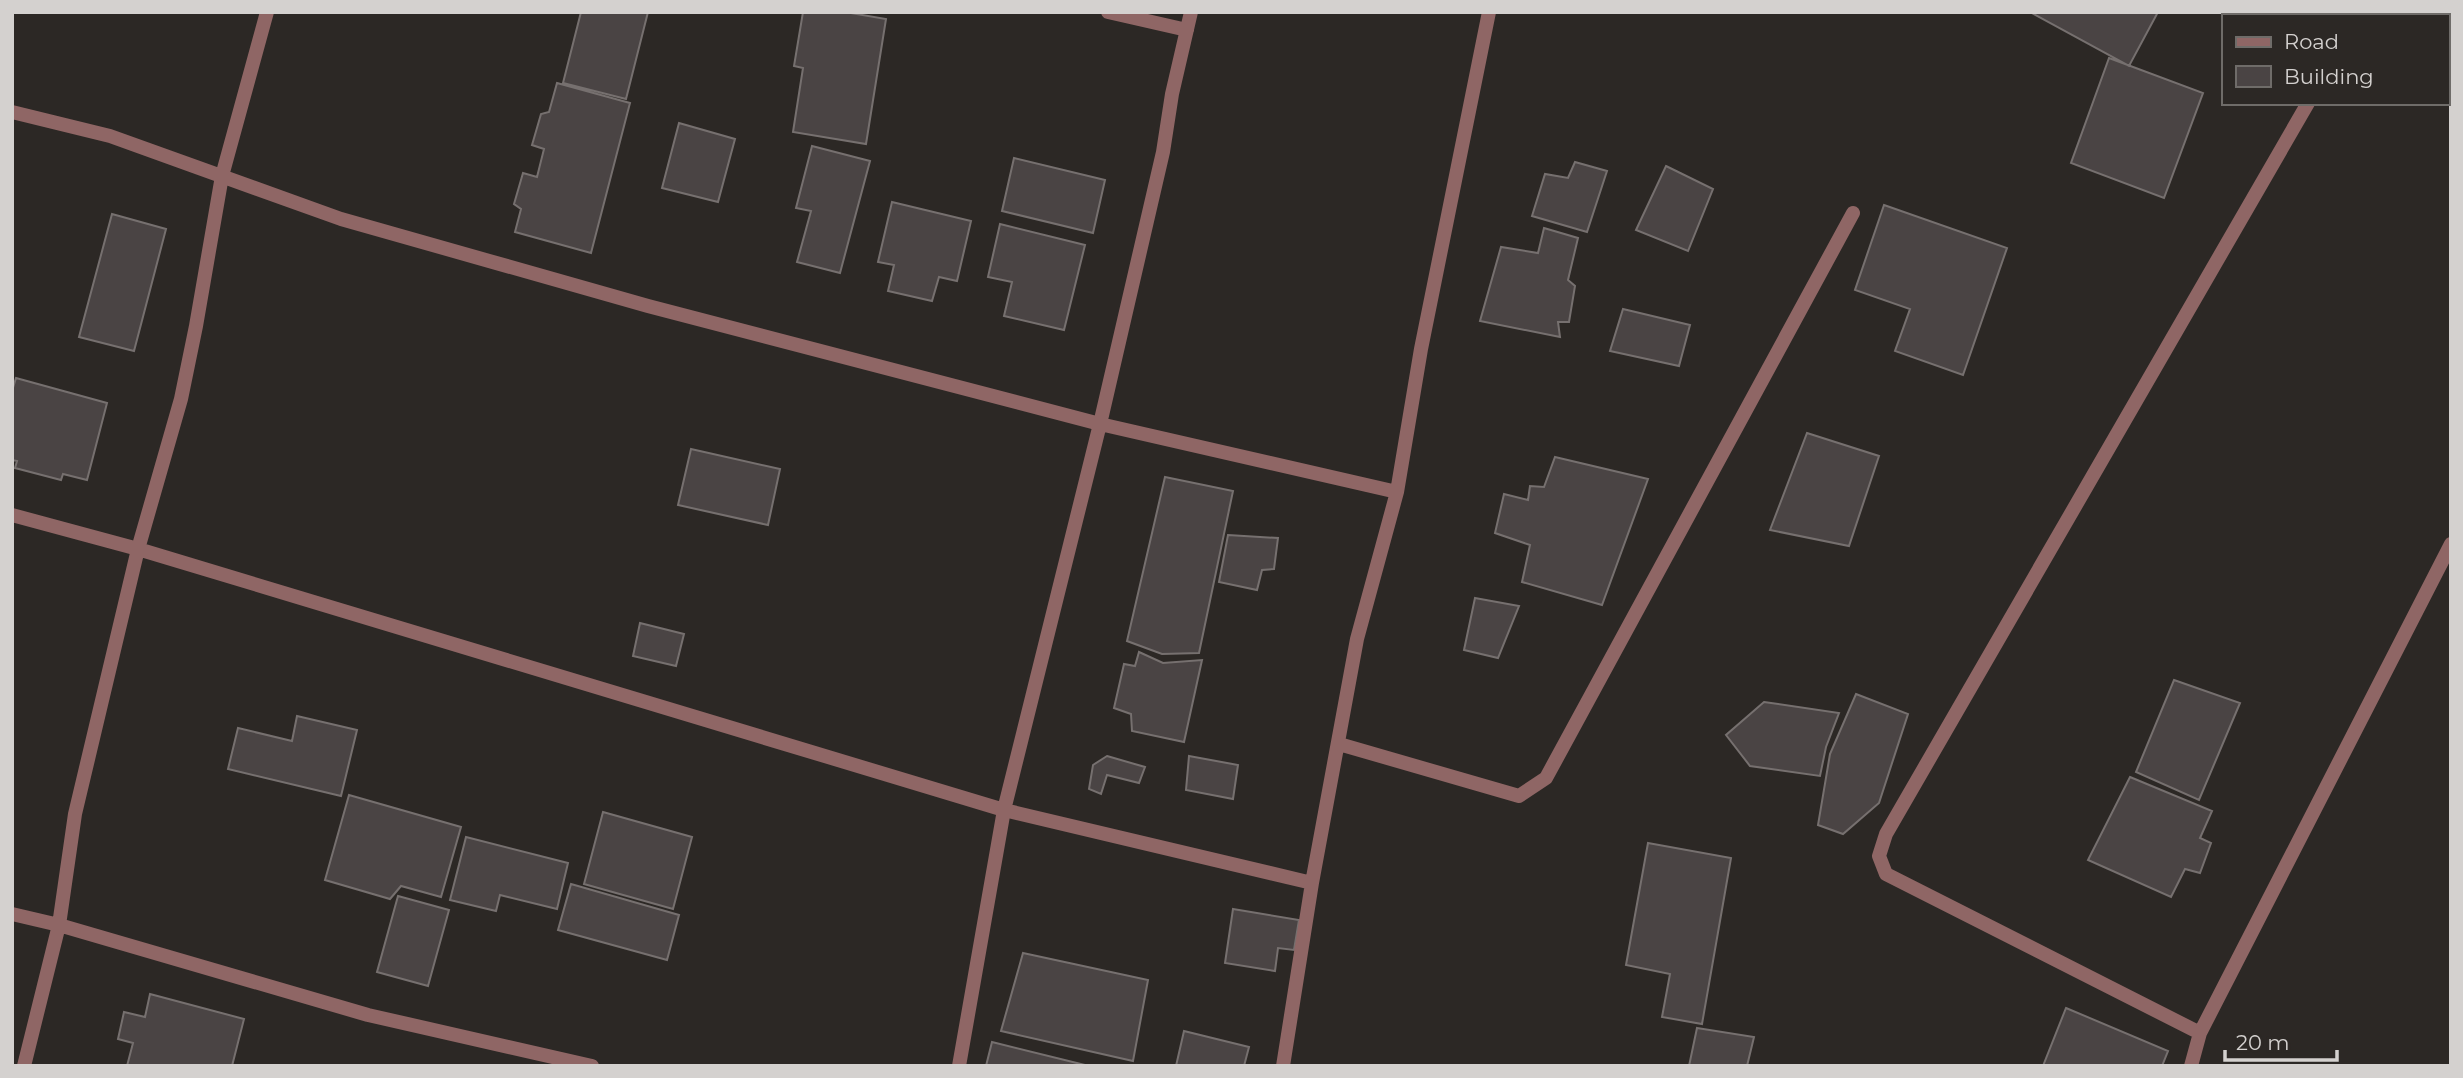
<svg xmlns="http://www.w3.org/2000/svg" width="2463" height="1078" font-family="Montserrat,sans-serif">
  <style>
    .building { fill: #4a4444; stroke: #76706f; stroke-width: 2 }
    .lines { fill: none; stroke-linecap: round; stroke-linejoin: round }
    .minor { stroke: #8f6665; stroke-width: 14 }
  </style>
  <rect width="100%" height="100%" fill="#2c2825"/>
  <path class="building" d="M581 12H648L626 99 563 83Z
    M803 12H845L886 19 866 144 793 132 803 68 794 66Z
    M2030 12H2158L2129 66Z
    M2109 58 2203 93 2164 198 2071 163Z
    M557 83 630 103 591 253 515 232 521 209 514 204 523 173 537 177 544 149 532 145 541 114 549 112Z
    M679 123 735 139 718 202 662 188Z
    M812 146 870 161 840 273 797 262 811 211 796 208Z
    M1014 158 1105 180 1093 233 1002 211Z
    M1575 162 1607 171 1587 232 1532 216 1545 174 1568 178Z
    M1666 166 1713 189 1688 251 1636 230Z
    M892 202 971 221 957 281 939 277 932 301 888 291 894 265 878 262Z
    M1884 205 2007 248 1963 375 1895 351 1910 309 1855 290Z
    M112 214 166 229 134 351 79 337Z
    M1000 224 1085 245 1064 330 1004 316 1012 282 988 277Z
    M1544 228 1578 238 1568 280 1575 286 1569 322H1558L1560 337 1480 321 1501 247 1538 253Z
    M1623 309 1690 325 1679 366 1610 351Z
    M16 378 107 403 87 480 63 474 61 480 15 468 17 461 12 460V391Z
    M1807 433 1879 456 1849 546 1770 530Z
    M691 449 780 469 768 525 678 505Z
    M1555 457 1648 479 1602 605 1522 582 1530 545 1495 533 1504 494 1528 500 1530 486 1544 487Z
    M1165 477 1233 491 1199 653 1162 654 1127 641Z
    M1228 535 1278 538 1274 569 1262 570 1257 590 1219 582Z
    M1475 598 1519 606 1498 658 1464 650Z
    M640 623 684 634 676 666 633 656Z
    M1139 652 1163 663 1202 660 1184 742 1132 731 1131 714 1114 708 1124 664 1135 666Z
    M2174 680 2240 703 2199 800 2136 772Z
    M1856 694 1908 714 1879 803 1843 834 1818 825 1830 754Z
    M1764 702 1839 713 1826 747 1820 776 1750 766 1726 735Z
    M297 716 357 730 341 796 228 769 238 728 292 741Z
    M1107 756 1145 767 1139 783 1107 775 1101 794 1089 789 1093 765Z
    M1189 756 1238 765 1233 799 1186 790Z
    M2130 777 2212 811 2200 838 2211 843 2200 873 2185 869 2171 897 2088 860Z
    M349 795 461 827 441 897 401 886 390 899 325 880Z
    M603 812 692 837 673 909 584 884Z
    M466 837 568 863 557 909 500 895 496 911 450 900Z
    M1648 843 1731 858 1702 1024 1662 1017 1670 974 1626 965Z
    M571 884 679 915 667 960 558 930Z
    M398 896 449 910 428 986 377 972Z
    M1233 909 1299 920 1294 950 1278 948 1275 971 1225 963Z
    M1023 953 1148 980 1133 1061 1001 1031Z
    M150 994 244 1019 232 1066H127L133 1043 118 1039 124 1012 145 1017Z
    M2066 1008 2168 1051 2162 1066H2043Z
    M1697 1028 1754 1037 1747 1066H1689Z
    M1184 1031 1249 1047 1244 1066H1176Z
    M992 1042 1089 1066H986Z"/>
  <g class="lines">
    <path class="minor" d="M1108 12 1187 30
      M2359 16 2361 12
      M12 112 110 136 341 219 648 306 1100 424 1397 492
      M12 515 138 549 1004 810 1312 883
      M1339 744 1519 796 1546 778 1853 213
      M12 914 59 925 368 1015 592 1066
      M2200 1033 2451 544
      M24 1066 59 925 75 814 138 549 181 399 196 326 222 176 267 12
      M959 1066 1004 810 1100 424 1163 152 1172 94 1191 12
      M1283 1066 1312 883 1357 639 1397 492 1421 349 1489 12
      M2191 1066 2200 1033 1886 874 1879 856 1886 834 2308 103"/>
  </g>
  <rect width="2463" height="1078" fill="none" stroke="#d4d1cf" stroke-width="28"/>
  <rect x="2222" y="14" width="228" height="91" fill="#2c2825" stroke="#6f6c69" stroke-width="2"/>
  <rect x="2236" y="37" width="35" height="10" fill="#8f6665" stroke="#6f6c69" stroke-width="2"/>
  <text x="2284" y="49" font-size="21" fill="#d4d1cf">Road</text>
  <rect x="2236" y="66" width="35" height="21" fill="#4a4444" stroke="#6f6c69" stroke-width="2"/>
  <text x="2284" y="84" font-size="21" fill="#d4d1cf">Building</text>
  <path d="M2225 1050v10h112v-10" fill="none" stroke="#d4d1cf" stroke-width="3.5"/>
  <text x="2236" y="1050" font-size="21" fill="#d4d1cf" stroke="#2c2825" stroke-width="5" paint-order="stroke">20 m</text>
</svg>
